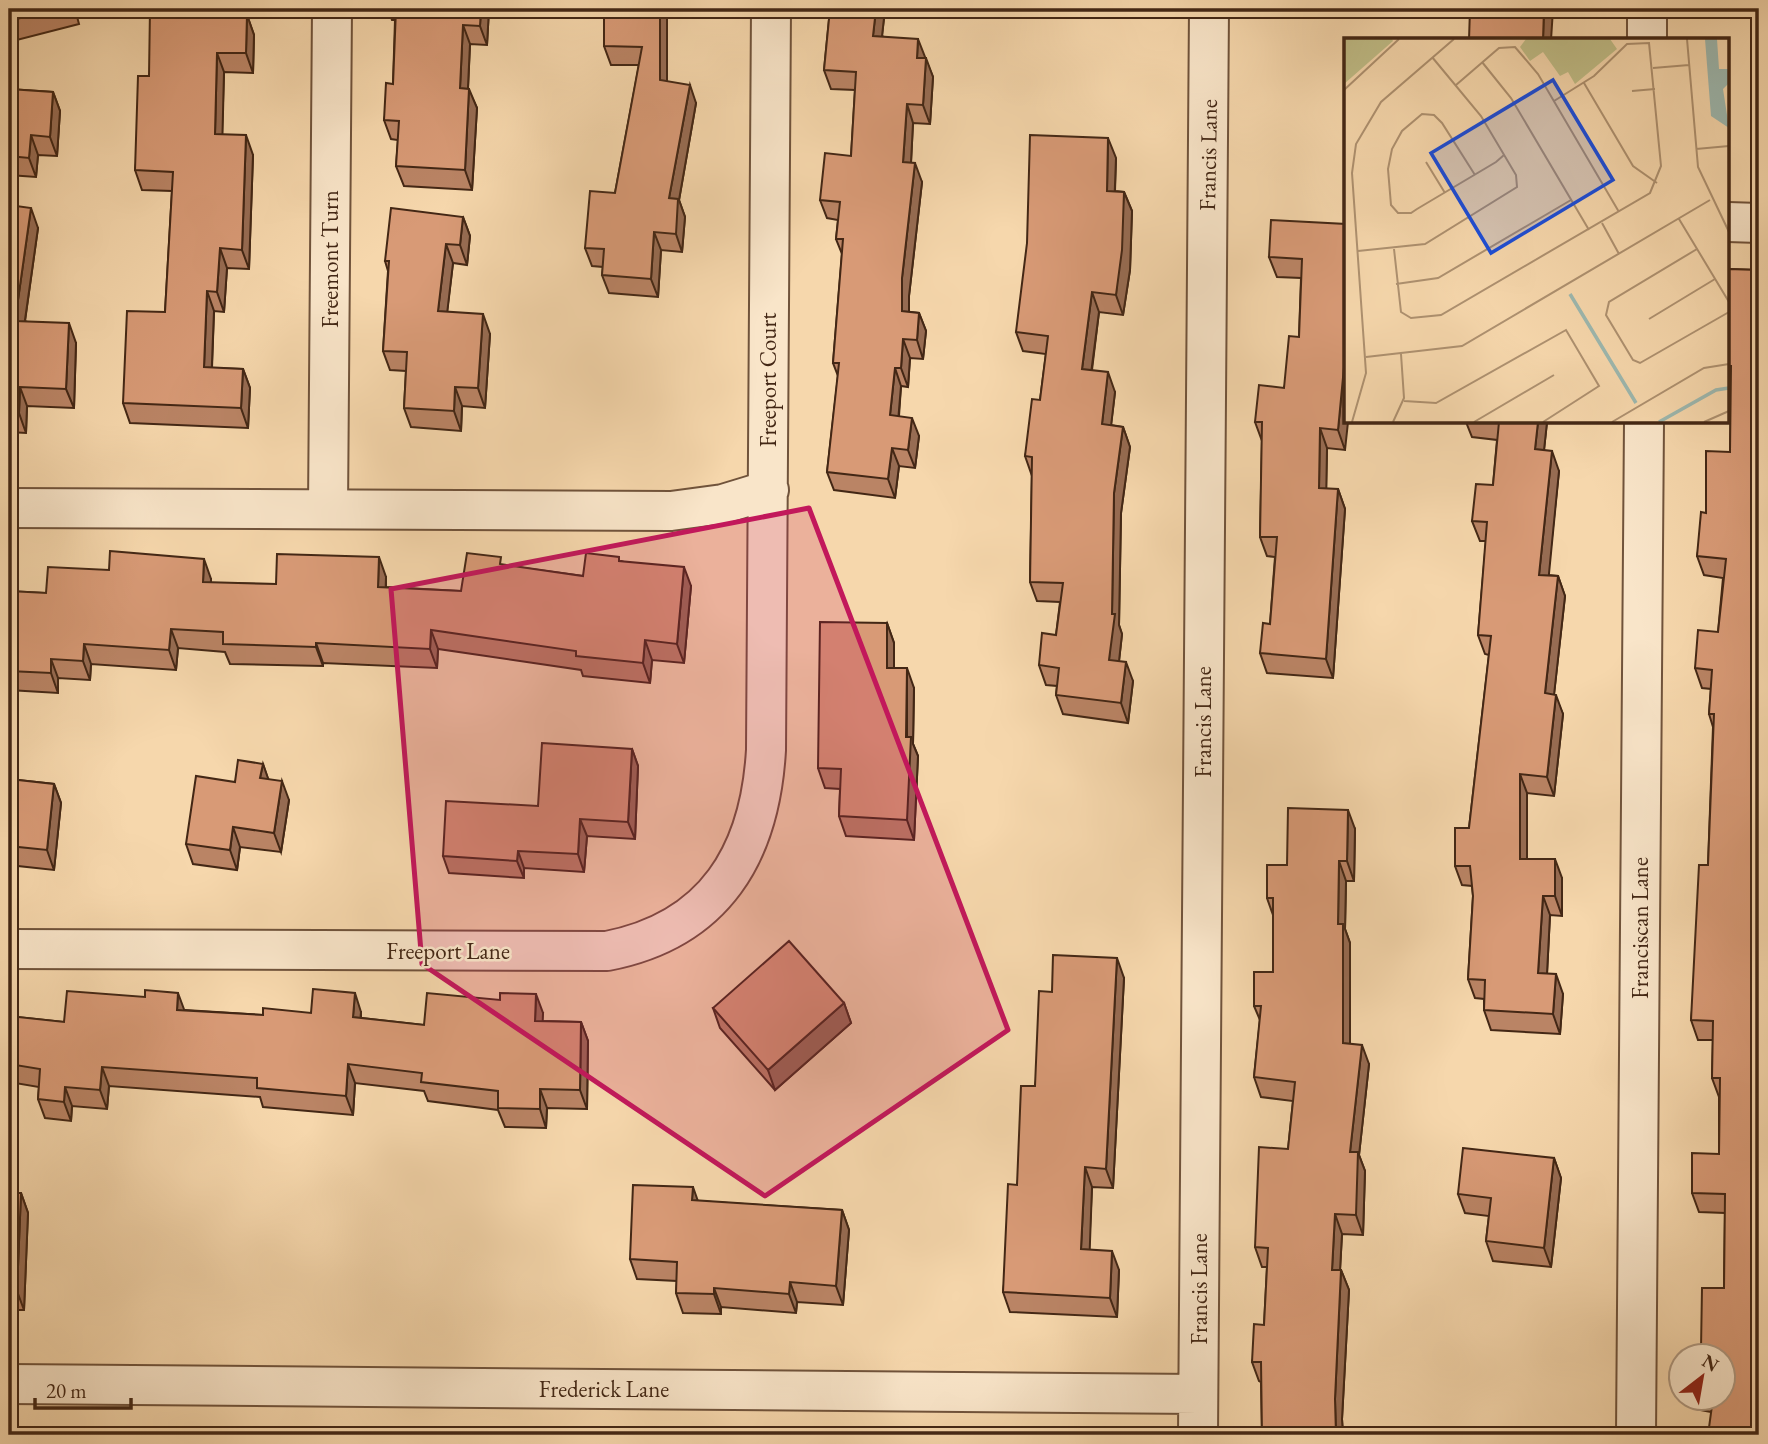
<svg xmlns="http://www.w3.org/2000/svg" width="1768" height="1444" font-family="'EB Garamond',serif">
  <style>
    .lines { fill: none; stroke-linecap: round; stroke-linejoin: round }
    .minor-casing { stroke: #70533b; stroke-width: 42 }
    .minor { stroke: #f9e5c9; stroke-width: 38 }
    .wall { fill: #ba8465; stroke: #432715; stroke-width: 2 }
    .shaded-wall { fill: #976c53; stroke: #432715; stroke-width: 2 }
    .building { fill: #d89a76; stroke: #432715; stroke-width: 2 }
    .marked { fill: #c2185b; fill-opacity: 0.2; stroke: #c2185b; stroke-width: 5; stroke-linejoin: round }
    .labels { text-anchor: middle; stroke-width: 5; stroke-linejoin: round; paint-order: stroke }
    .street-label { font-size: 23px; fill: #432715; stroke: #f9e5c9 }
    .inset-river { fill: none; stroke: #9db8af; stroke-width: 3.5 }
    .inset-road { fill: none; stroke: #ae9170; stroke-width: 2 }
    .view { fill: #1d4ed8; fill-opacity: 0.15; stroke: #1d4ed8; stroke-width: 3.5 }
    .inset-edge { fill: none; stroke: #432715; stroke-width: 3.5 }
  </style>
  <rect width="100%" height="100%" fill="#f6d7ac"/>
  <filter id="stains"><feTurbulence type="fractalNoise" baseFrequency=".00286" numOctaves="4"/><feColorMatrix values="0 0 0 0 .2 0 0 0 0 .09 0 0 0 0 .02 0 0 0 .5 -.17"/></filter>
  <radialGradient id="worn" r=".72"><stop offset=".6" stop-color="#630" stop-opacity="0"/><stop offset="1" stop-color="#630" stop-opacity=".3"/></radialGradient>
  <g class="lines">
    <defs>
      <path id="minor" d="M1647 40V9
        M1728 222 1759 223
        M9 508 671 511 723 504 769 490
        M328 509 332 9
        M9 949 607 951C715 930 760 854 766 750L771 9
        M9 1384 1198 1394
        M1198 1435 1209 9
        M1636 1435 1644 422"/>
    </defs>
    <use href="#minor" class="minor-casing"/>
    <use href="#minor" class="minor"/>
  </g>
  <path class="wall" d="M9 9H75L79 24 9 42Z
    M388 9H489L487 45 470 44 468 89 477 108 472 190 404 186 396 166 398 140 391 139 384 120 393 84 395 20H392Z
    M604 9H690V13H667V81L696 103 679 200 685 217 682 252 661 250 658 297 609 293 602 275 603 267 592 266 585 248 615 193 639 65H611L604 46Z
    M830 9H885L882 36 925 58 933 77 930 124 913 123 911 163 922 182 909 296V312L919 313 926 331 923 359 910 358 908 387 901 386 899 416 919 436 915 468 899 466 895 498 834 490 827 472 838 376 833 363 842 254 836 239 838 220 827 218 820 200 851 156 855 90 831 89 824 70Z
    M236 15H247L254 35 253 73 224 72 222 134 253 155 249 269 227 268 224 312 214 311 212 368 243 369 250 388 248 428 130 423 123 403 165 312 172 191 142 190 135 170 149 76Z
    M9 89 53 92 60 111 57 156 38 155 36 177 9 175Z
    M1116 158 1115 191 1124 192 1132 211 1130 270 1123 315 1099 312 1092 370 1115 392 1111 425 1123 427 1130 447 1121 513 1119 625 1122 634 1119 661 1133 681 1128 723 1063 714 1056 695 1057 686 1046 685 1039 665 1056 635 1060 602 1037 601 1030 582 1032 476 1025 456 1040 400 1046 354 1023 351 1016 332Z
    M9 205 38 228 25 321 76 343 74 408 27 406 26 433 9 432Z
    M463 217 470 236 467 265 453 263 447 312 490 334 485 408 462 406 461 431 411 427 404 408 406 371 390 370 383 351 388 271 385 261Z
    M1346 224 1345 450 1327 448 1326 489H1338L1345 509 1333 678 1267 673 1260 653 1270 624 1275 557 1267 556 1260 537 1262 441 1255 422 1284 388 1299 337 1301 278 1277 277 1269 257Z
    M1728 269 1759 270V1435L1711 1412 1701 1410 1696 1398H1723L1701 1349 1724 1288 1725 1213 1699 1212 1692 1193 1719 1154V1097L1712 1078 1713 1040H1698L1691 1020 1708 865 1713 727 1709 714 1711 689 1702 688 1695 668 1718 632 1723 578 1704 575 1697 556 1706 513 1730 452 1731 385H1729L1728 383Z
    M1466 422H1547L1544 450 1559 471 1548 575 1558 576 1565 596 1554 694 1563 714 1554 796 1527 793V859L1562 878V916L1550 915 1547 974 1563 994 1560 1034 1491 1030 1484 1010V999L1475 998 1468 979 1473 896 1472 886 1462 885 1455 866 1469 828 1489 655 1485 654 1478 635 1486 541H1480L1472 521 1493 485 1497 440 1472 437Z
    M621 561 691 586 684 663 652 660 650 683 583 676 581 670 438 649 437 668 323 663V666L230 664 225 652 178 648 176 670 91 664 90 680 58 678V693L9 690V591L46 593 211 579V583L276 584 386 577V587L461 591 503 565 583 576Z
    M887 623 894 643V668L914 688 913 744 918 756 914 840 846 836 839 816 840 789 825 788 818 768Z
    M632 749 638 766 635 839 587 836 584 872 524 868V878L449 873 443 856 538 806Z
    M263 764 268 779 289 800 281 852 240 847 237 870 193 864 186 844 235 782Z
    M9 779 54 784 61 803 54 870 9 865Z
    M1355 829 1354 881H1346L1345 929 1350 943V1044L1369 1064 1359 1155 1365 1171 1363 1235 1342 1234 1340 1270H1341L1349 1290 1342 1419 1343 1435H1262L1261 1382 1259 1381 1252 1362 1264 1325 1267 1267H1262L1255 1247 1288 1149 1293 1101 1261 1097 1254 1077 1260 1020 1254 1006 1273 972V915L1267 898 1287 865Z
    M1124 978 1113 1188 1092 1187 1089 1250 1119 1270 1117 1317 1010 1312 1003 1292 1017 1185 1052 992Z
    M10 995 17 1014V1017L64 1022 185 1010 263 1015 311 1013 361 1012V1018L424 1025 543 1013 542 1021 581 1022 588 1041 587 1109 547 1108 546 1128 505 1127 498 1110 428 1101 424 1091 355 1083 353 1115 263 1107 260 1097 109 1086 107 1109 72 1106 71 1121 45 1118 38 1099 39 1087 9 1082V1004Z
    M844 1003 851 1023 775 1090 720 1028 713 1008Z
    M1554 1158 1561 1178 1551 1267 1493 1261 1486 1241 1489 1216 1465 1213 1458 1194Z
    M9 1193H21L28 1213 24 1310H9Z
    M697 1201 842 1210 849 1230 843 1305 797 1302 796 1313 721 1307V1314L683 1313 676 1293 677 1281 637 1279 630 1259Z"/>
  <path class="shaded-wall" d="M228 9H236L235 34 228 15Z
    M481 9H489L487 45 480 26Z
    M660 9H665L667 13V98L660 80Z
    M876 9H885L880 54 873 36Z
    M1544 9H1553L1551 40H1543Z
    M247 15 254 35 253 73 246 53Z
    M463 25 470 44 467 108 460 88Z
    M918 39 925 57 924 76 917 58Z
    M217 53 224 72 222 153 215 134Z
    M926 58 933 77 930 124 923 105Z
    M690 85 696 103 679 200 685 217 682 252 676 234 669 198Z
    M469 89 477 108 472 190 465 170Z
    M53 92 60 111 57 156 50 137Z
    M907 104 913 123 910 181 903 162Z
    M31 135 38 155 36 177 29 158Z
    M246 135 253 155 249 269 242 250Z
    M1108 138 1116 158 1114 211 1107 191Z
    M915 163 922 182 909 296V330L902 311V278Z
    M1124 192 1132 211 1130 270 1123 315 1116 295Z
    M31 208 38 228 22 341 15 321Z
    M463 217 470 236 467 265 460 245Z
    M654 232 661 250 658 297 651 279Z
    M446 244 453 263 445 331 438 311Z
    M220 248 227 268 224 312 217 292Z
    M207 291 214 311 211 387 204 367Z
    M1092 292 1099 312 1089 389 1082 369Z
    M919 313 926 331 923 359 917 340Z
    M483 314 490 334 485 408 478 388Z
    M69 323 76 343 74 408 66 389Z
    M903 339 910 358 908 387 901 368Z
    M1346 346V422H1348L1345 450 1338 430Z
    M895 368 901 386 897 434 890 415Z
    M243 369 250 388 248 428 241 408Z
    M1108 372 1115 392 1109 443 1102 424Z
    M20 387 27 406 26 433 19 413Z
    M455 387 462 406 461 431 454 411Z
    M912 418 919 436 915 468 908 450Z
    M1538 422H1547L1542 469 1535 449Z
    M1123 427 1130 447 1121 513 1119 625 1122 634 1117 679 1109 660 1112 614 1114 493Z
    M1320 428 1327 448 1326 508 1319 488Z
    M892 448 899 466 895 498 888 479Z
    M1552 451 1559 471 1547 594 1539 575Z
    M1338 489 1345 509 1333 678 1326 659Z
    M379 557 386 577 385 607 378 587Z
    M204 559 211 579 210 602 203 582Z
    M684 567 691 586 684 663 677 644Z
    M1558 576 1565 596 1552 713 1545 693Z
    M887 623 894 643V687L887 668Z
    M171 629 178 648 176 670 169 650Z
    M431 630 438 649 437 668 430 649Z
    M645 640 652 660 650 683 643 663Z
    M316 643 323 663V666L316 647Z
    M84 644 91 664 90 680 83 661Z
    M51 659 58 678V693L51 673Z
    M1126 662 1133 681 1128 723 1121 703Z
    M907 668 914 688 913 744 918 756 914 840 907 820Z
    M1556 695 1563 714 1554 796 1547 777Z
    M632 749 638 766 635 839 628 822Z
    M263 764 270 784 260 778Z
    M1520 774 1527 793V878L1520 859Z
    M282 781 289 800 281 852 274 833Z
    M54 784 61 803 54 870 47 850Z
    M1348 810 1355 829 1354 881 1347 861Z
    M580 819 587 836 584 872 578 854Z
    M233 827 240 847 237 870 230 850Z
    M518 851 524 868V878L517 861Z
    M1555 859 1562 878V916L1555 896Z
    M1339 861 1346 881 1345 929 1350 943V1062L1343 1043 1338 924Z
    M1543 896 1550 915 1546 993 1538 973Z
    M1117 958 1124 978 1113 1188 1106 1169Z
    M1556 974 1563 994 1560 1034 1553 1014Z
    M178 993 185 1012 177 1010Z
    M355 993 361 1012 359 1036 353 1017Z
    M536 994 543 1013 542 1039 535 1021Z
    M10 995 17 1014 14 1035 9 1021V1004Z
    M844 1003 851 1023 775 1090 768 1070Z
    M581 1022 588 1041 587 1109 580 1090Z
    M1362 1045 1369 1064 1359 1155 1365 1171 1363 1235 1356 1215 1350 1152Z
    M348 1064 355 1083 353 1115 346 1096Z
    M102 1067 109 1086 107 1109 100 1090Z
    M65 1087 72 1106 71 1121 64 1102Z
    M540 1089 547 1108 546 1128 540 1109Z
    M1554 1158 1561 1178 1551 1267 1544 1248Z
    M1085 1167 1092 1187 1089 1269 1081 1249Z
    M693 1187 700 1207 692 1200Z
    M21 1193 28 1213 24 1310 17 1291Z
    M842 1210 849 1230 843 1305 836 1286Z
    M1335 1214 1342 1234 1339 1289 1332 1270Z
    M1112 1251 1119 1270 1117 1317 1110 1298Z
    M1341 1270 1349 1290 1342 1419 1343 1435H1336L1335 1399Z
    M790 1282 797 1302 796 1313 789 1294Z
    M714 1288 721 1307V1314L714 1294Z"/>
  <path class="building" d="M9 9H56L9 21Z
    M150 9H228V15H247L246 53H217L215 134 246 135 242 250 220 248 217 292 207 291 204 367 243 369 241 408 123 403 127 311 165 312 173 172 135 170 138 76H149Z
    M396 9H481L480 26 463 25 460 88 469 89 465 170 396 166 399 121 384 120 386 83 393 84Z
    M604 9H660V80L690 85 669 198 678 199 676 234 654 232 651 279 602 275 604 249 585 248 590 191 615 193 642 47 604 46Z
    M830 9H876L873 36 918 39 917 58H926L923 105 907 104 903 162 915 163 902 278V311L919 313 917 340 903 339 901 368H895L890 415 912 418 908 450 892 448 888 479 827 472 839 363H833L843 239H836L840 202 820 200 825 153 851 156 856 72 824 70Z
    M1470 9H1544L1543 40H1547H1469Z
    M9 89 53 92 50 137 31 135 29 158 9 156Z
    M1030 135 1108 138 1107 191 1124 192 1122 250 1116 295 1092 292 1082 369 1108 372 1102 424 1123 427 1114 493 1112 614H1115L1109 660 1126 662 1121 703 1056 695 1059 668 1039 665 1042 633 1056 635 1063 583 1030 582 1032 457 1025 456 1032 399 1040 400 1048 336 1016 332 1027 243Z
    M9 205 31 208 15 321 69 323 66 389 20 387 19 413H9Z
    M391 208 463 217 460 245 446 244 438 311 483 314 478 388 455 387 454 411 404 408 407 352 383 351 389 261H385Z
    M1271 220 1346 224V346L1338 430 1320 428 1319 488 1338 489 1326 659 1260 653 1263 623 1270 624 1277 537H1260L1262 422H1255L1259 385 1284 388 1289 336 1299 337 1302 259 1269 257Z
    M1728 269 1759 270V1435H1708L1713 1398H1723V1356H1697L1698 1348 1701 1349 1702 1288H1724L1725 1194 1692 1193V1153L1719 1154 1720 1078H1712L1713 1021 1691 1020 1699 865H1708L1714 714H1709L1712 670 1695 668 1698 630 1718 632 1726 559 1697 556 1701 512 1706 513V451L1730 452 1731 366H1728Z
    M1499 422H1538L1535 449 1552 451 1539 575 1558 576 1545 693 1556 695 1547 777 1520 774V859H1555V896H1543L1538 973 1556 974 1553 1014 1484 1010 1485 980 1468 979 1473 896 1470 866H1455V828H1469L1491 636 1478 635 1487 522 1472 521 1476 484 1493 485Z
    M110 551 204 559 203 582 276 584 277 554 379 557 378 587 461 591 467 553 501 557 500 564 583 576 586 553 619 557V561L684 567 677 644 645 640 643 663 576 656V651L431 630 430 649 316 643V647L223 644V632L171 629 169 650 84 644 83 661 51 659V673L9 671V591L46 593 48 567 109 570Z
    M820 622 887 623V668H907L906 737H911L907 820 839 816 841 769 818 768Z
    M542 743 632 749 628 822 580 819 578 854 518 851 517 861 443 856 446 801 538 806Z
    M238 760 263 764 260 778 282 781 274 833 233 827 230 850 186 844 196 776 235 782Z
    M9 779 54 784 47 850 9 846Z
    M1288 808 1348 810 1347 861H1339L1338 924H1343V1043L1362 1045 1350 1152H1358L1356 1215 1335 1214 1332 1270H1341L1335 1399 1336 1435H1262L1261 1362H1252L1254 1324 1264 1325 1268 1248 1255 1247 1259 1147 1288 1149 1295 1082 1254 1077 1261 1006H1254V972H1273V898H1267V865H1287Z
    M789 941 844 1003 768 1070 713 1008Z
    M1053 955 1117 958 1106 1169 1085 1167 1081 1249 1112 1251 1110 1298 1003 1292 1008 1184 1017 1185 1021 1086H1035L1039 991 1052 992Z
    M313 989 355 993 353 1017 424 1025 427 993 500 1000V993L536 994 535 1021 581 1022 580 1090 540 1089V1109L498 1108V1091L421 1082 422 1073 348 1064 346 1096 257 1088V1078L102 1067 100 1090 65 1087 64 1102 38 1099 40 1069 9 1064V1016L64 1022 67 991 145 997V990L178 993 177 1010 263 1015V1008L311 1013Z
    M1463 1148 1554 1158 1544 1248 1486 1241 1491 1198 1458 1194Z
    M633 1185 693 1187 692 1200 842 1210 836 1286 790 1282 789 1294 714 1288V1294L676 1293 677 1262 630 1259Z
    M9 1193H21L17 1291H9Z
    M250 1427 299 1433V1435H249Z
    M454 1432 523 1434V1435H454Z
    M615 1433 637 1435H615Z"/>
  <path class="marked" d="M809 508 1008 1030 765 1196 422 964 391 589Z"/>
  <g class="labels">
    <g class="street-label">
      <text transform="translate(1208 155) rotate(-89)" y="8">Francis Lane</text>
      <text transform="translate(330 259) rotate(-90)" y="8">Freemont Turn</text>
      <text transform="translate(768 380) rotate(-90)" y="8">Freeport Court</text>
      <text transform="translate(1203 722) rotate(-90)" y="8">Francis Lane</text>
      <text transform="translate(1640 928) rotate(-90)" y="8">Franciscan Lane</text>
      <text x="448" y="959">Freeport Lane</text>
      <text transform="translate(1199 1289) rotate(-90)" y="8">Francis Lane</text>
      <text x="604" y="1397">Frederick Lane</text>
    </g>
  </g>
  <g transform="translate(1344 38)">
    <rect width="385" height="385" fill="#f6d7ac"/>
    <path d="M0 1H48L49 3 0 46ZM182 1H266L273 11 231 46 224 34 216 38 199 14 186 23 176 9Z" fill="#c0bd87"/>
    <path d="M361 1H373L375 31H385V45L379 51 385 90 367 78Z" fill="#9db8af"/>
    <path class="inset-river" d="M226 256 292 365M315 384 372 352 385 350"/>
    <path class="inset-road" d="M343 1 354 129 385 194M138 24 167 60 245 192M309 30 345 27M240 45 289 128 313 145M112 47 155 10 171 9 194 36 275 174M0 52 55 1M288 53 311 51M352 111 385 108M82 124 101 155M131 137 98 85 90 77 78 76 58 93 48 111 44 131 47 167 54 175H67L73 171 152 124 160 117M335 181 385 264M258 185 275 216M50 211 57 274 67 280 97 277 306 155 317 128 305 5 283 6 250 38 210 63M353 211 265 264 262 277 289 322 296 325 385 274M14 213 81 206 173 149 172 137 137 78 88 19M52 246 94 240 227 162M305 281 371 241M22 319 118 308 366 162M60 363 92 365 222 292 255 348 199 384M8 384 22 335 8 135 12 106 37 64 110 1M49 384 60 360 57 316M130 384 210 337M268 384 360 330 385 326M360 384 385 373"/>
    <path class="view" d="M209 42 269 142 147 215 87 115Z"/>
    <rect width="385" height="385" class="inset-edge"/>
  </g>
  <rect width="1768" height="1444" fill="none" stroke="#f6d7ac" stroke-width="35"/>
  <rect x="10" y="10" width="1747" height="1423" fill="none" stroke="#432715" stroke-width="3.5"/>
  <rect x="18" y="18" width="1733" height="1409" fill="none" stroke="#432715" stroke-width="2"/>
  <g transform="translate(1702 1377) rotate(31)"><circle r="33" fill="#f9e5c9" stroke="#b09981" stroke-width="2"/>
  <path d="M0-5L12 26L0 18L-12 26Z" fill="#8f2418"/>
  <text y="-10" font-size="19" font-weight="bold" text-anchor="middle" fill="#432715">N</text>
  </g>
  <path d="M35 1398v10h96v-10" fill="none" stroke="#432715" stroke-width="3.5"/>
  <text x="46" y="1398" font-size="21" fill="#432715" stroke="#f9e5c9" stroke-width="5" paint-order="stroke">20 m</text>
  <rect width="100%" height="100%" filter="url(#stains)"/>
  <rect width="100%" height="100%" fill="url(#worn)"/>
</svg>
